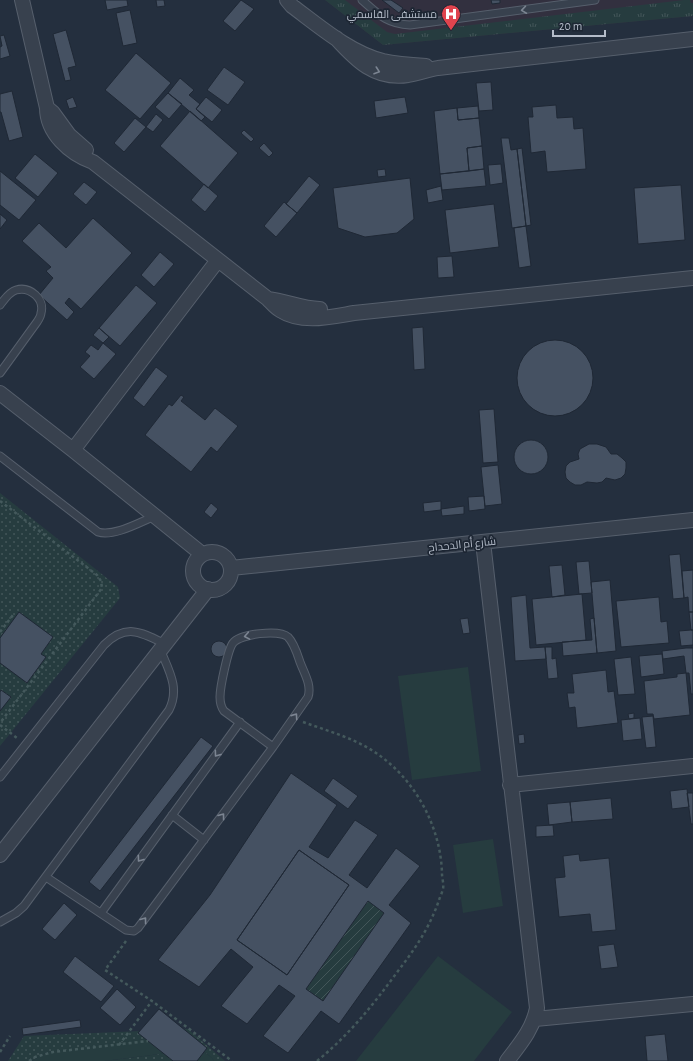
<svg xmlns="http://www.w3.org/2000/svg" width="693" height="1061" font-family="'Alegreya Sans',Cairo,sans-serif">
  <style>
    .medical { fill: #32303f }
    .grass { fill: url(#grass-tufts) }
    .park { fill: url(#park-dots) }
    .garden { fill: url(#garden-furrows) }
    .pitch { fill: #263c3f }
    .building { fill: #455162; stroke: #1f2835; fill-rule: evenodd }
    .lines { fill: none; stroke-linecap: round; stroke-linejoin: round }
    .service-casing { stroke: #565f6c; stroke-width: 9 }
    .minor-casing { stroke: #565f6c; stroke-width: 16 }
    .path { stroke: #44595c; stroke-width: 2.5; stroke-dasharray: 3 3; stroke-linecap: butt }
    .service { stroke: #38414e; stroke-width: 7 }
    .minor { stroke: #38414e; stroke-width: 14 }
    .oneway { stroke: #7c8592 }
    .labels { text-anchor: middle; stroke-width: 3.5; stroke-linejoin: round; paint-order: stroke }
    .poi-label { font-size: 11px; fill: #b4bcc9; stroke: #1d2633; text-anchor: end }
    .street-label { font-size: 11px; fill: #b4bcc9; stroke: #1d2633 }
  </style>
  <defs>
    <pattern id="grass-tufts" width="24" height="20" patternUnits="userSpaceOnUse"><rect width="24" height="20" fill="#263c3f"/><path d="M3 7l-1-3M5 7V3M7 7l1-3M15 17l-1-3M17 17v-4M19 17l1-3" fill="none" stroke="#435659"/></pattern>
    <pattern id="park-dots" width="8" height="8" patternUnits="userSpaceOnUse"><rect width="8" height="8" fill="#263c3f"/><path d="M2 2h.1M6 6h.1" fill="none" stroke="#435659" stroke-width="1.8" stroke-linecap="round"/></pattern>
    <pattern id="garden-furrows" width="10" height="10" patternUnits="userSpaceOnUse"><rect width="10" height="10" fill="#263c3f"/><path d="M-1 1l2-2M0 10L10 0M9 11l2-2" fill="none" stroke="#435659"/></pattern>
  </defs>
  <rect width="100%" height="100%" fill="#242f3e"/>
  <path class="medical" d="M325 0H693V16L383 45Z"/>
  <path class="grass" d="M325 0H345L387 32 395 34 684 0H690L691 3H693V16L383 45Z"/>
  <path class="park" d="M0 493 118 587 120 598 0 746Z
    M188 1029 225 1061H214L212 1058 193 1043 47 1052 32 1061H8L24 1036Z
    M168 1053 189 1061H104Z"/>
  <path class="garden" d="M368 901 384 913 323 1001 306 989Z"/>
  <path class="pitch" d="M468 667 481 771 412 780 398 676Z
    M493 839 503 906 463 913 453 845Z
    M438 956 512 1012 474 1061H356Z
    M169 1036 193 1043 212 1058 214 1061H189L168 1053 104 1061H32L47 1052Z"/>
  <path class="building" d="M105 0H127L128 6 107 10Z
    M156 0H164L165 6 157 7Z
    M241 0 254 9 235 31 223 21Z
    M382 0H391L403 8 399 13Z
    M491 0H500V3L492 4Z
    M130 10 137 43 123 46 116 13Z
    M66 30 76 66 68 68 71 80 65 81 53 34Z
    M4 35 10 56 0 59V47L2 46 0 36Z
    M136 53 171 83 140 119 105 90Z
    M224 67 245 82 228 105 207 90Z
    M180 78 194 90 189 95 200 104 196 109 205 117 201 121 168 93Z
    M491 82 493 110 479 111 476 83Z
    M12 91 23 137 9 141 1 112H0V94Z
    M168 93 182 104 169 119 155 107Z
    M73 97 77 107 69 109 66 100Z
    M206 97 222 110 212 122 196 109Z
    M405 97 408 113 376 118 374 101Z
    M556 105 557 118 573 117 574 129 583 128 586 169 547 172 545 151 531 153 528 117H533L532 107Z
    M478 106 479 118 458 120 457 108Z
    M457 108 458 120 479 118 482 146 467 148 469 171 440 174 434 111Z
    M190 111 238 153 208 188 160 146Z
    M156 114 163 120 153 132 146 127Z
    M135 118 146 127 124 152 114 143Z
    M244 130 254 139 251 142 241 133Z
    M501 138H509L511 150 517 149 526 226 512 228Z
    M264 143 273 153 269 157 259 148Z
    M482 146 484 169 469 171 467 148Z
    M522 148 531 225 526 226 517 149Z
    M35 154 58 173 38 197 15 178Z
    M501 164 503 183 490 185 488 165Z
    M385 169 386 176 378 177 377 170Z
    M484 169 486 186 442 190 440 174Z
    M0 171 36 200 19 220 0 205Z
    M309 176 320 185 297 213 286 204Z
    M410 178 414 219 397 233 365 237 338 228 333 188Z
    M84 182 97 192 86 205 73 194Z
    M204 184 218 196 205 212 191 200Z
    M681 185 685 240 638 244 634 188Z
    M441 186 443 200 428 203 426 190Z
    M284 202 297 213 276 237 264 226Z
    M494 204 499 247 450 253 445 210Z
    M0 214 7 220 0 229Z
    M93 218 132 253 81 309 69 298 65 303 74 312 67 320 39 295 53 278 46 271 51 267 22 241 39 223 66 248Z
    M526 226 531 266 519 268 514 228Z
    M160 252 174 264 154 287 141 275Z
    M452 256 454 277 438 278 437 257Z
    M136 285 157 303 120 346 99 328Z
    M423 327 425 369 414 370 412 328Z
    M99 328 109 337 103 343 93 335Z
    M517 378a38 38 0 1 1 76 0a38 38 0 1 1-76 0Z
    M103 343 116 354 94 379 80 367 90 356 85 352 91 345 98 350Z
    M156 367 168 376 144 407 133 398Z
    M181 395 184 397 181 401 205 420 215 408 238 426 217 452 211 447 191 472 145 435 169 404 172 406Z
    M494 409 498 462 483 463 479 410Z
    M514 457a17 17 0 1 1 34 0a17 17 0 1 1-34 0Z
    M589 444H597L606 447 611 454H617L622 458 626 462V468L625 474 621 478 615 480 606 478 602 482 597 483 587 482 581 485H575L570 482 566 478 565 472 566 466 570 462 579 459 578 454 580 449Z
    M498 465 502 504 485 506 481 467Z
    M484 496 485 509 469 511 468 497Z
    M441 501V510L424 512 423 503Z
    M211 503 218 509 211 518 204 512Z
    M464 506V514L442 516 441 509Z
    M680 554 684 598 673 599 669 555Z
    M589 561 592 593 579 594 576 562Z
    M562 565 565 595 552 597 549 566Z
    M693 570V612H689L688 597 684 598 682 571Z
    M610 580 616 651 597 653 591 582Z
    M582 594 586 640 536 645 532 599Z
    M526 595 530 648 545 647 546 659 515 661 511 597Z
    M659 597 661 622 667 621 669 643 621 647 616 601Z
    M19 612 53 637 41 654 46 657 27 683 0 663V638Z
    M689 612H693V630H691Z
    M468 618 470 633 463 634 460 619Z
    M594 618 597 653 563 656 562 642 592 640 590 619Z
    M691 630H693V645L681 646 679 631Z
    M211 649a8 8 0 1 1 16 0a8 8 0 1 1-16 0Z
    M545 647H552V659L556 658 558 678 548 679Z
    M686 648H693V694H691L689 673H686L684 656 663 659 662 651Z
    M662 654 664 674 641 677 639 656Z
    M631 657 635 694 618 695 614 659Z
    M606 670 608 692 614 691 618 723 577 728 575 707 569 708 567 693H574L572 674Z
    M686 673 690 715 654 719 653 714H647L644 681 677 677V674Z
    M1 690 11 697 0 711V692Z
    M634 713V718L629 719 628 714Z
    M653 716 656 747 646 748 642 717Z
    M640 718 642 739 623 741 621 720Z
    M524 734 525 743 519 744 518 735Z
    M201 737 213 746 100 891 89 882Z
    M291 773 337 805 309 847 328 858 355 820 378 835 349 875 367 888 396 848 420 866 389 905 411 923 339 1024 321 1011 288 1053 263 1036 295 996 279 985 247 1024 221 1006 253 967 231 949 199 987 158 960 210 895ZM299 850 349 885 287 975 237 940ZM368 901 384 913 323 1001 306 989Z
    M333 778 358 796 348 809 324 791Z
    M687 789 689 807 672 809 670 791Z
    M687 793H693V824H691Z
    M611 798 613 819 572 822 570 802Z
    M570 802 572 822 549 825 547 804Z
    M553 825 554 836 536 837V826Z
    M299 850 349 885 287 975 237 940Z
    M579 854 580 861 609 858 616 930 592 932 590 914 559 917 555 878 565 877 563 856Z
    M64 903 77 915 55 940 42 929Z
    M614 944 618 967 601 969 598 946Z
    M75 956 114 986 101 1002 63 972Z
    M117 989 136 1007 120 1025 100 1008Z
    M159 1009 207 1048 197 1061H173L138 1033Z
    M80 1020 81 1027 23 1035 22 1028Z
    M665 1034 668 1061H647L645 1036Z"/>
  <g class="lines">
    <defs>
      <path id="service" d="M362 0C378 14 387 24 410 25L595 0
        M0 305C4 300 9 292 16 290 30 286 45 299 41 313 41 316 39 319 37 322L0 373
        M0 456 98 532C114 537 140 522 155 516
        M0 777 104 645C126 623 141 632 165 644
        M172 815 204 840
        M46 877 126 930 134 931 138 928 273 747 308 697C312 685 304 673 300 662 297 653 294 643 288 637 279 629 240 634 233 643 228 649 220 687 220 697 220 702 221 707 224 711L273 747
        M101 913 240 722
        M0 922 16 913 24 906 169 710C180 688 169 671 160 649"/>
      <path id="minor" d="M22 0 47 108C47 133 70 154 93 162L268 299C272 303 275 307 280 310 302 324 330 317 354 313L693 278
        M287 0 292 6C319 26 350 53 383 61 397 64 411 65 426 66
        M336 38C356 60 375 80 408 75 418 73 428 70 438 68L693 39
        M47 108 53 113 69 135 86 150
        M268 299C286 301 302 309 320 309
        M0 393 73 450 202 554
        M73 450 218 260
        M483 542 537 1008C533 1029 520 1044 507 1061
        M193 571a19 19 0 1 1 38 0a19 19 0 1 1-38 0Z
        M231 568 693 520
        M510 785 693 766
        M0 855 208 589
        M535 1019 693 1004"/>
    </defs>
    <use href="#service" class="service-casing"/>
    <use href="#minor" class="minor-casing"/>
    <path class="path" d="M0 501 97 575 101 581 102 588 0 723
      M0 632 13 615
      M303 722C328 731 354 738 376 753 415 779 441 827 442 874 442 878 444 884 443 889 442 893 440 897 439 900 430 927 415 949 398 971 373 1005 350 1034 317 1061
      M0 725 17 738
      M126 941 105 970 152 1001 232 1061
      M119 1045 152 1001
      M0 1052 10 1036
      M29 1061 35 1057 53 1052 148 1041"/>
    <use href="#service" class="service"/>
    <use href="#minor" class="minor"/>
  </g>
  <defs><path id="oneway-chevron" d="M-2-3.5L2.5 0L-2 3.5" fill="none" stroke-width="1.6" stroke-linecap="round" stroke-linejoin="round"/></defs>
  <g class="oneway">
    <use href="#oneway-chevron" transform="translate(524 10) rotate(172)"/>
    <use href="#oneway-chevron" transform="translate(377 71) rotate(19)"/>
    <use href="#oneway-chevron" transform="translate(247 636) rotate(170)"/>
    <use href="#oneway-chevron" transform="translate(295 716) rotate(-55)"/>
    <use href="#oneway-chevron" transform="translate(217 754) rotate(126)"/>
    <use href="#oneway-chevron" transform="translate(222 816) rotate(-53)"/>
    <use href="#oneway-chevron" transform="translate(140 859) rotate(126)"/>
    <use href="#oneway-chevron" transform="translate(144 920) rotate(-53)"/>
  </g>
  <defs>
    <symbol id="hospital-pin" viewBox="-11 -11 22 30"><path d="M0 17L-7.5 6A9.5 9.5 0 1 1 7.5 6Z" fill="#e0444e" stroke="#1d2633"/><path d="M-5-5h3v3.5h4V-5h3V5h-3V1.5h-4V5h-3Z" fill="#fff"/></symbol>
  </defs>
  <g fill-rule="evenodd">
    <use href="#hospital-pin" x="440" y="3" width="22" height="30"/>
  </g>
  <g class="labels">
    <g class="poi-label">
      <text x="437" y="18">مستشفى القاسمي</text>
    </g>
    <g class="street-label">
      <text transform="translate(462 544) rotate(-6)" y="4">شارع أم الدحداح</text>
    </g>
  </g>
  <path d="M553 30v6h52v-6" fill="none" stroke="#b4bcc9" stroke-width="2"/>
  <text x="559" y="30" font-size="12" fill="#b4bcc9" stroke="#1d2633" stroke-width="3" paint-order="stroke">20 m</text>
</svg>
